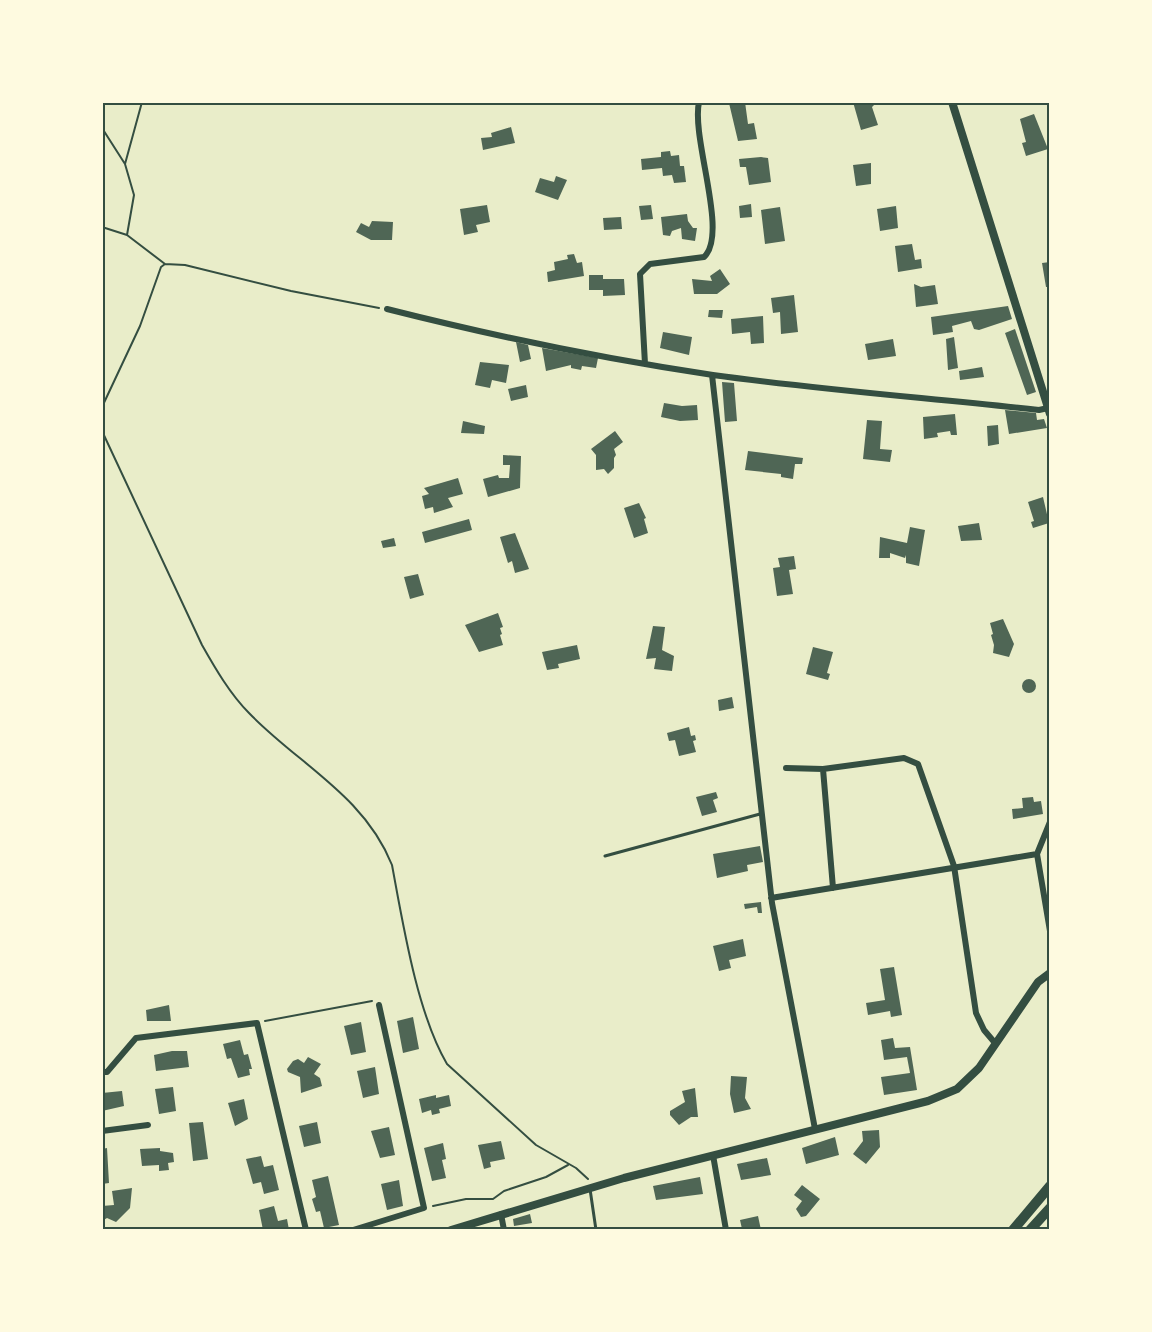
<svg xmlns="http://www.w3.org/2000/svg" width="1152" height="1332" font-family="Signika,sans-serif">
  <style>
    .building { fill: #4f6655 }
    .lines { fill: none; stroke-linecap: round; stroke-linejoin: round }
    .path { stroke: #344e41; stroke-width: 2 }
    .service { stroke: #344e41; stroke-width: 3 }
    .minor { stroke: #344e41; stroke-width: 6 }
    .tertiary { stroke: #344e41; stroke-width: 8 }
    .trunk { stroke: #344e41; stroke-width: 10 }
    .neatline { fill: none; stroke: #344e41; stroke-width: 2 }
  </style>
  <rect width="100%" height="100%" fill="#e9edc9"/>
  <path class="building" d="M735 102H745L748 124 754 123 757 139 738 141 729 103Z
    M853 102H877L872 107 878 125 861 130Z
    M1034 114 1048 149 1026 156 1022 143 1026 142 1020 119Z
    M511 127 515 143 483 150 481 138 492 137 491 133Z
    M670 151 671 156 679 155 680 166H684L686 182 674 183 672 175 663 176 662 168 642 170 641 159 661 157V152Z
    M761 157 768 158 771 182 749 185 746 167H740L739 159Z
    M871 163V184L856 186 853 165Z
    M556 176 567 180 558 200 535 192 540 178 554 182Z
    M751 204 752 217 740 218 739 206Z
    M487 205 490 222 476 225 478 232 464 235 460 209Z
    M651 205 653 219 641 220 639 206Z
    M896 206 898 228 880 231 877 209Z
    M780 207 785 241 765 244 761 210Z
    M687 214 688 221 693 228H697L695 241 682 239 681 228 672 231 670 236 663 235 661 217Z
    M621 217 622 229 604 230 603 218Z
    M372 221 393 222 392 240H371L356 232 361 223 369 227Z
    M912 244 915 260 921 259 922 268 898 272 895 246Z
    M574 254 577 263 582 262 584 276 548 282 547 272 555 270 554 262 568 259 567 255Z
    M1050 262V287H1046L1042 263Z
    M720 269 730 284 717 294H694L692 279 712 281 710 276Z
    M589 275H603V279H624L625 295 603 296V290H589Z
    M914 284 921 287 935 285 938 304 916 307Z
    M794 295 798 332 781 334 780 312 773 313 771 298Z
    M1008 306 1012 319 979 330 974 329 971 321 952 326 953 332 933 335 931 317Z
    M709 310H723L722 318 708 317Z
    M763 316 764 343 751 344 750 332 732 334 731 319Z
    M1015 329 1036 392 1027 395 1005 333Z
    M663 332 692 337 689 355 660 348Z
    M954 337 958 368 948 370 946 339Z
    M893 339 896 356 868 360 865 344Z
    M516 342 528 345 531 359 520 362Z
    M542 348 598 358 596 368 582 366 581 370 571 368V365L546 371Z
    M480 362 509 365 506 383 492 380 490 388 475 385Z
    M982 367 984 377 960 380 959 371Z
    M722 382 734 383 737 421 725 422Z
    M526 385 528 397 511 401 508 389Z
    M664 403 682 406 697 405 698 420 680 421 661 417Z
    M1005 410 1036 413 1037 420 1044 419 1047 428 1009 434Z
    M955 414 957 435H951L950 431 937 433 938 437 924 439 923 417Z
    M867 420 882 421 880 449 892 450 890 462 863 459Z
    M463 421 485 426 484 434 461 433Z
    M998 425 999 444 988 446 987 426Z
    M615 431 623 442 614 449 616 455 614 458V468L608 474 604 469 596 470V455L591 449Z
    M748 451 803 458 802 464H795L793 479 781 477V474L745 470Z
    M503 455 521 456 520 488 488 497 483 479 498 475 499 478H509L510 465H503Z
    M458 478 463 494 448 498 453 507 434 513 433 507 425 509 422 496 429 494 424 488Z
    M1043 497 1049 523 1033 528 1031 522 1034 521 1028 502Z
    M639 503 646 518 644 519 648 533 634 538 624 508Z
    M469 519 472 530 425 543 422 532Z
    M979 523 982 540 961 541 958 526Z
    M910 527 925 530 919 566 906 563V555L905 558 890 553V558H879L880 537 907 543Z
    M515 533 529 569 515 573 512 561 508 563 500 537Z
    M394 538 396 546 383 548 381 541Z
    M794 556 796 569 789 570 793 594 777 596 773 568 780 567 778 558Z
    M418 574 424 595 410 599 404 577Z
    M498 613 503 627 500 628 502 634 500 635 503 645 479 652 465 625Z
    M1003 619 1014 644 1009 657 993 653 994 645 991 635 993 634 990 623Z
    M653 626 665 627 662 650 674 656 672 671 654 669 656 658 646 659Z
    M577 645 580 659 558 664 559 668 547 670 542 652Z
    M813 647 833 652 827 673 830 674 828 680 806 674Z
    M1022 686a7 7 0 1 1 14 0a7 7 0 1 1-14 0Z
    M732 697 734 708 719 711 718 700Z
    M689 727 691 736 695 735 696 740 693 741 696 752 679 756 675 740 669 741 667 733Z
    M716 792 718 798 713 800 717 812 702 816 696 797Z
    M1033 797 1034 802 1041 801 1043 814 1013 819 1012 809 1023 808 1022 798Z
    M760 846 763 862 747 865 748 871 717 878 713 854Z
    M761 902 762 913H758L757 907 745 909 744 904Z
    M743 939 746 956 729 960 731 968 719 971 713 946Z
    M894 967 902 1015 891 1017 890 1011 868 1015 866 1003 885 1000 880 969Z
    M169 1005 171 1021H147L146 1010Z
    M413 1017 419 1049 403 1053 397 1021Z
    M361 1022 366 1052 351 1055 344 1026Z
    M893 1038 895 1048 910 1047 917 1090 884 1095 881 1077 910 1073 907 1057 884 1060 881 1040Z
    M240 1040 244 1055 248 1054 252 1069H249L250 1075 238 1078 231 1058 227 1059 223 1044Z
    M172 1051H187L189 1067 156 1071 154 1055Z
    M308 1057 321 1064 314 1074 320 1078 322 1086 301 1093 300 1077 288 1072 287 1069 293 1061 298 1059 304 1063Z
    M375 1067 379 1094 363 1098 357 1071Z
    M731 1076 747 1077 745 1098 751 1109 734 1113 730 1094Z
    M173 1087 176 1111 159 1114 155 1089Z
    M695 1088 698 1117H691L679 1125 670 1115V1111L685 1102 682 1091Z
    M122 1091 124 1106 102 1111V1093Z
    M436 1095V1098L449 1095 451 1106 439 1109 440 1113 432 1115 431 1110 422 1113 419 1099Z
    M244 1099 248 1119 235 1126 228 1103Z
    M203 1122 208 1159 193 1161 189 1123Z
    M317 1122 321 1143 304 1147 299 1126Z
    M389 1127 395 1155 380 1158 371 1131Z
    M879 1130 880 1147 866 1164 853 1154 863 1141 862 1131Z
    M835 1137 839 1155 806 1164 802 1148Z
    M501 1141 505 1159 490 1162 491 1167 484 1169 478 1145Z
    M443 1143 446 1159 442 1160 446 1178 432 1181 424 1148Z
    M107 1148 109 1183 102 1184V1149Z
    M160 1148V1151L173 1153 174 1162 168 1163 169 1170 159 1171V1165L142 1166 140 1149Z
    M261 1156 264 1167 273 1165 279 1190 264 1194 261 1182 253 1184 246 1159Z
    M767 1158 771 1175 741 1180 737 1164Z
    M328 1176 339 1225 324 1228 320 1211 316 1212 312 1199 316 1197 312 1180Z
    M700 1177 703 1194 656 1200 653 1186Z
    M399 1180 403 1206 387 1210 381 1184Z
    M802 1185 820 1199 806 1216 801 1217 796 1209 802 1201 794 1195Z
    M132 1188 130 1208 116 1222 107 1218 102 1221V1206L114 1205 112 1191Z
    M274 1206 278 1221 287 1219 289 1230H263L259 1210Z
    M530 1214 532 1223 514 1226 513 1219Z
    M758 1216 761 1230 742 1229 740 1220Z"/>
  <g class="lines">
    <path class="path" d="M142 102 125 164 134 195 127 235 165 264
      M102 128 125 164
      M102 227 127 235
      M165 264 185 265 291 291 379 308
      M102 407 140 326 161 267 165 264
      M102 431 202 645C215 668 230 694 249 713 298 764 364 795 392 865 403 924 417 1013 447 1064L536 1145 576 1168 588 1179
      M265 1021 372 1001
      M433 1206 466 1199H493L504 1191 546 1177 568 1165"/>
    <path class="service" d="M605 856 760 814
      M590 1189 596 1230"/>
    <path class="minor" d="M387 309C494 336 604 359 713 375 821 390 930 398 1039 410L1048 408
      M645 364 640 274 650 264 704 257C729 234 691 139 699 102
      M712 375 772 903 815 1129
      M786 768 823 769 904 758 918 764 954 866 976 1013 984 1030 995 1043
      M823 769 833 888
      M1050 822 1037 854 1050 931
      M771 898 1037 854
      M102 1072H107L136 1038 257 1023 306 1230
      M102 1131 148 1125
      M713 1155 726 1230
      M501 1214 504 1230
      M353 1230 424 1208 379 1005"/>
    <path class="tertiary" d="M952 102 1050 414
      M451 1230 624 1178 928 1101 957 1089 979 1068 1038 982 1050 973"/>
    <path class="trunk" d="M1013 1230 1050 1186
      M1030 1230 1050 1208"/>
  </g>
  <rect width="1152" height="1332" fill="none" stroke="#fefae0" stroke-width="207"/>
  <rect x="104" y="104" width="944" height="1124" class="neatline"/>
</svg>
